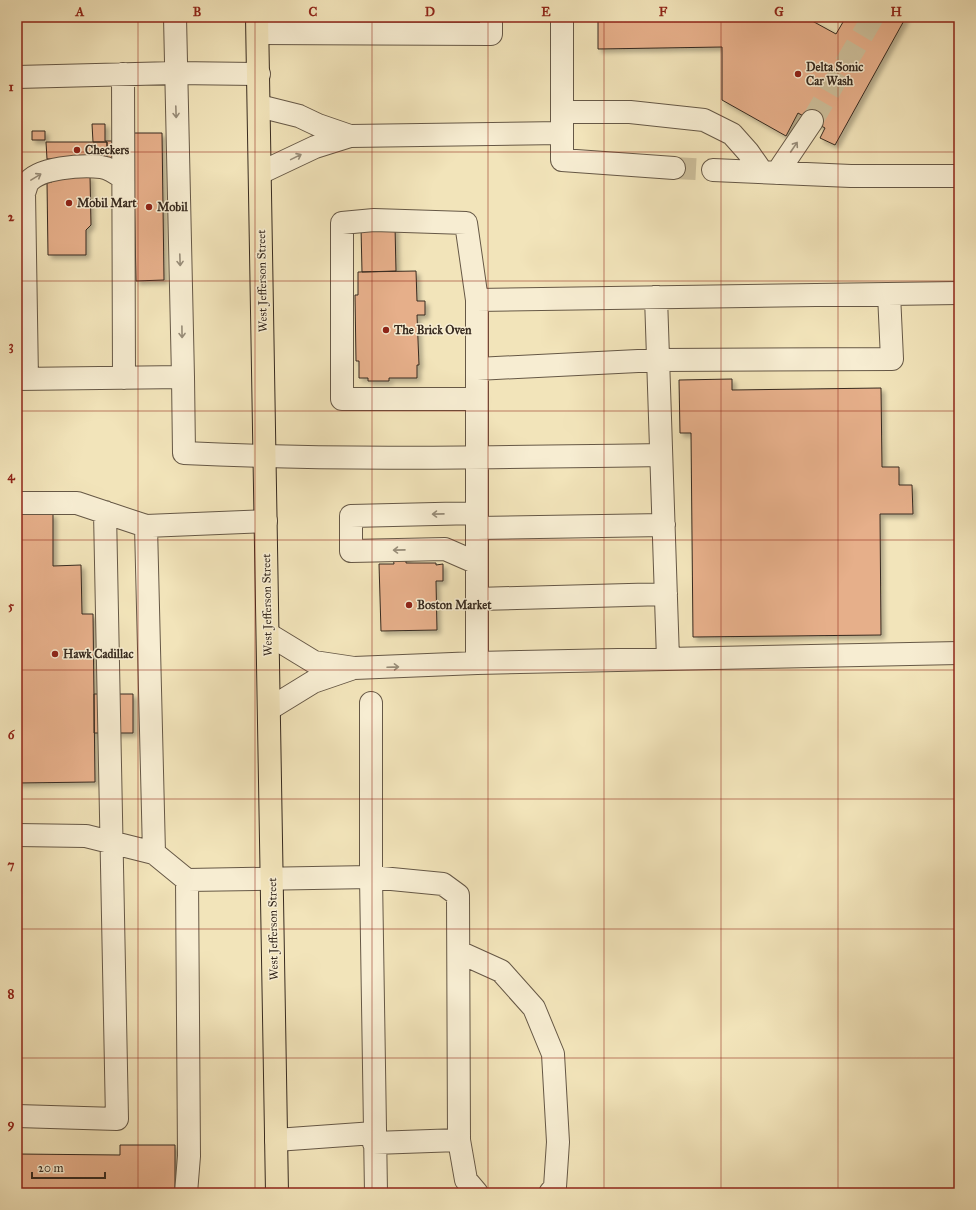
<svg xmlns="http://www.w3.org/2000/svg" width="976" height="1210" font-family="'IM FELL Great Primer',serif">
  <style>
    .building { fill: #e6af8a; stroke: #372a1f; filter: url(#shadow) }
    .lines { fill: none; stroke-linecap: round; stroke-linejoin: round }
    .minor-tunnel { stroke: #cdbf9b; stroke-width: 22; stroke-dasharray: 22 11; stroke-linecap: butt }
    .minor-casing { stroke: #665846; stroke-width: 24 }
    .major-casing { stroke: #372a1f; stroke-width: 24 }
    .minor { stroke: #f7edd2; stroke-width: 22 }
    .major { stroke: #f2e4ba; stroke-width: 22 }
    .oneway { stroke: #978c78 }
    .grid { fill: none; stroke: #8f2418; stroke-width: 1; stroke-opacity: 0.55 }
    .poi-dot { fill: #8f2418; stroke: #f7edd2; stroke-width: 1.5 }
    .labels { text-anchor: middle; stroke-width: 3; stroke-linejoin: round; paint-order: stroke }
    .poi-label { font-size: 12px; font-weight: bold; fill: #372a1f; stroke: #f7edd2; text-anchor: start }
    .street-label { font-size: 12px; fill: #372a1f; stroke: #f7edd2 }
    .neatline { fill: none; stroke: #8f2418; stroke-width: 1.5 }
    .grid-label { font-size: 13px; text-anchor: middle; font-weight: bold; fill: #8f2418 }
  </style>
  <defs>
    <filter id="shadow"><feDropShadow dx="3.5" dy="3.5" stdDeviation="2" flood-color="#0004"/></filter>
  </defs>
  <rect width="100%" height="100%" fill="#f2e4ba"/>
  <filter id="stains"><feTurbulence type="fractalNoise" baseFrequency=".005" numOctaves="4"/><feColorMatrix values="0 0 0 0 .2 0 0 0 0 .09 0 0 0 0 .02 0 0 0 .5 -.17"/></filter>
  <radialGradient id="worn" r=".72"><stop offset=".6" stop-color="#630" stop-opacity="0"/><stop offset="1" stop-color="#630" stop-opacity=".3"/></radialGradient>
  <path class="building" d="M598 17H805L836 34 846 17H906L835 145 820 138 825 128 798 113 786 136 722 100V47L598 49Z
    M92 124H105V141H112V159L107 158V142H93Z
    M32 131H45V140H32Z
    M133 133H162L164 280 136 281Z
    M46 142H107V158L47 159Z
    M90 176 91 225 86 230V255H48L47 182H52L57 177Z
    M395 226 396 271 362 272 361 227Z
    M416 271 417 301H425V315H417L419 365H417V378H389V381H368V378H359V361H356L355 295H358V272Z
    M732 379V390L881 388 882 467H899V485H912L913 514H880L881 635 693 637 691 433H680L679 380Z
    M17 514H53V566L81 565 82 614H93L95 782 17 783Z
    M393 557H406V563H436V565L443 564V581H436L437 630 381 631 379 564H394Z
    M94 694H133V733H94Z
    M120 1145H175V1193H17V1154L120 1155Z"/>
  <g class="lines">
    <path class="minor-tunnel" d="M812 121 873 17
      M674 168 713 170"/>
    <defs>
      <path id="minor" d="M175 17 183 377
        M258 33 491 34V17
        M123 74 124 378
        M17 77 175 73 259 74
        M259 106 299 116 318 125 350 136
        M562 112H630L704 120 732 134 748 152 762 172
        M562 133V160L674 168
        M713 170 851 176H959
        M260 173 315 147 350 136 562 133V17
        M777 173 812 121
        M656 297 668 659
        M477 300 959 293
        M477 369 658 360 892 359 889 294
        M17 379 183 377 184 453C343 461 502 457 661 455
        M27 379 24 193C25 191 26 187 27 184 37 167 83 165 101 167 109 168 116 173 123 178
        M477 399H342V223L374 220 466 223 477 300V663L959 653
        M17 503H77L146 526
        M477 528 664 525
        M477 563 445 549 351 551V516L477 513
        M477 599 666 594
        M268 634 314 662 354 668 477 663
        M371 703V877L376 1193
        M269 709 313 682 351 669
        M17 835 86 836 154 853
        M187 880 154 853 146 526 266 521
        M459 952 501 971 534 1008 553 1054 558 1142 555 1187 550 1193
        M17 1116 117 1119 105 512
        M276 1140 374 1133
        M374 1143 459 1140
        M186 1193 189 1156 187 880 371 877 443 884 458 895 459 1140 466 1180 477 1193"/>
      <path id="major" d="M257 17 277 1193"/>
    </defs>
    <use href="#minor" class="minor-casing"/>
    <use href="#major" class="major-casing"/>
    <use href="#minor" class="minor"/>
    <use href="#major" class="major"/>
  </g>
  <defs><path id="oneway-shaft" d="M-6 0H5M1.5-3L5.5 0L1.5 3" fill="none" stroke-width="1.6" stroke-linecap="round" stroke-linejoin="round"/></defs>
  <g class="oneway">
    <use href="#oneway-shaft" transform="translate(176 112) rotate(88)"/>
    <use href="#oneway-shaft" transform="translate(794 147) rotate(-56)"/>
    <use href="#oneway-shaft" transform="translate(296 157) rotate(-26)"/>
    <use href="#oneway-shaft" transform="translate(36 177) rotate(-31)"/>
    <use href="#oneway-shaft" transform="translate(180 260) rotate(88)"/>
    <use href="#oneway-shaft" transform="translate(182 332) rotate(89)"/>
    <use href="#oneway-shaft" transform="translate(438 514) rotate(179)"/>
    <use href="#oneway-shaft" transform="translate(399 550) rotate(179)"/>
    <use href="#oneway-shaft" transform="translate(393 667) rotate(-2)"/>
  </g>
  <path class="grid" d="M138 17V1193M255 17V1193M372 17V1193M488 17V1193M604 17V1193M721 17V1193M838 17V1193M17 152H959M17 281H959M17 411H959M17 540H959M17 670H959M17 799H959M17 929H959M17 1058H959"/>
  <g class="poi-dot">
    <circle cx="798" cy="74" r="4"/>
    <circle cx="77" cy="150" r="4"/>
    <circle cx="69" cy="203" r="4"/>
    <circle cx="149" cy="207" r="4"/>
    <circle cx="386" cy="330" r="4"/>
    <circle cx="409" cy="605" r="4"/>
    <circle cx="55" cy="654" r="4"/>
  </g>
  <g class="labels">
    <g class="poi-label">
      <text x="806" y="71">Delta Sonic<tspan x="806" dy="14">Car Wash</tspan></text>
      <text x="85" y="154">Checkers</text>
      <text x="77" y="207">Mobil Mart</text>
      <text x="157" y="211">Mobil</text>
      <text x="394" y="334">The Brick Oven</text>
      <text x="417" y="609">Boston Market</text>
      <text x="63" y="658">Hawk Cadillac</text>
    </g>
    <g class="street-label">
      <text transform="translate(262 281) rotate(-91)" y="4">West Jefferson Street</text>
      <text transform="translate(267 605) rotate(-91)" y="4">West Jefferson Street</text>
      <text transform="translate(273 929) rotate(-91)" y="4">West Jefferson Street</text>
    </g>
  </g>
  <rect width="976" height="1210" fill="none" stroke="#f2e4ba" stroke-width="44"/>
  <path d="M32 1172v6h73v-6" fill="none" stroke="#372a1f" stroke-width="2"/>
  <text x="38" y="1172" font-size="12" fill="#372a1f" stroke="#f7edd2" stroke-width="3" paint-order="stroke">20 m</text>
  <rect x="22" y="22" width="932" height="1166" class="neatline"/>
  <g class="grid-label">
    <text x="80" y="16">A</text>
    <text x="197" y="16">B</text>
    <text x="313" y="16">C</text>
    <text x="430" y="16">D</text>
    <text x="546" y="16">E</text>
    <text x="663" y="16">F</text>
    <text x="779" y="16">G</text>
    <text x="896" y="16">H</text>
    <text x="11" y="91">1</text>
    <text x="11" y="221">2</text>
    <text x="11" y="350">3</text>
    <text x="11" y="480">4</text>
    <text x="11" y="610">5</text>
    <text x="11" y="739">6</text>
    <text x="11" y="869">7</text>
    <text x="11" y="998">8</text>
    <text x="11" y="1128">9</text>
  </g>
  <rect width="100%" height="100%" filter="url(#stains)"/>
  <rect width="100%" height="100%" fill="url(#worn)"/>
</svg>
